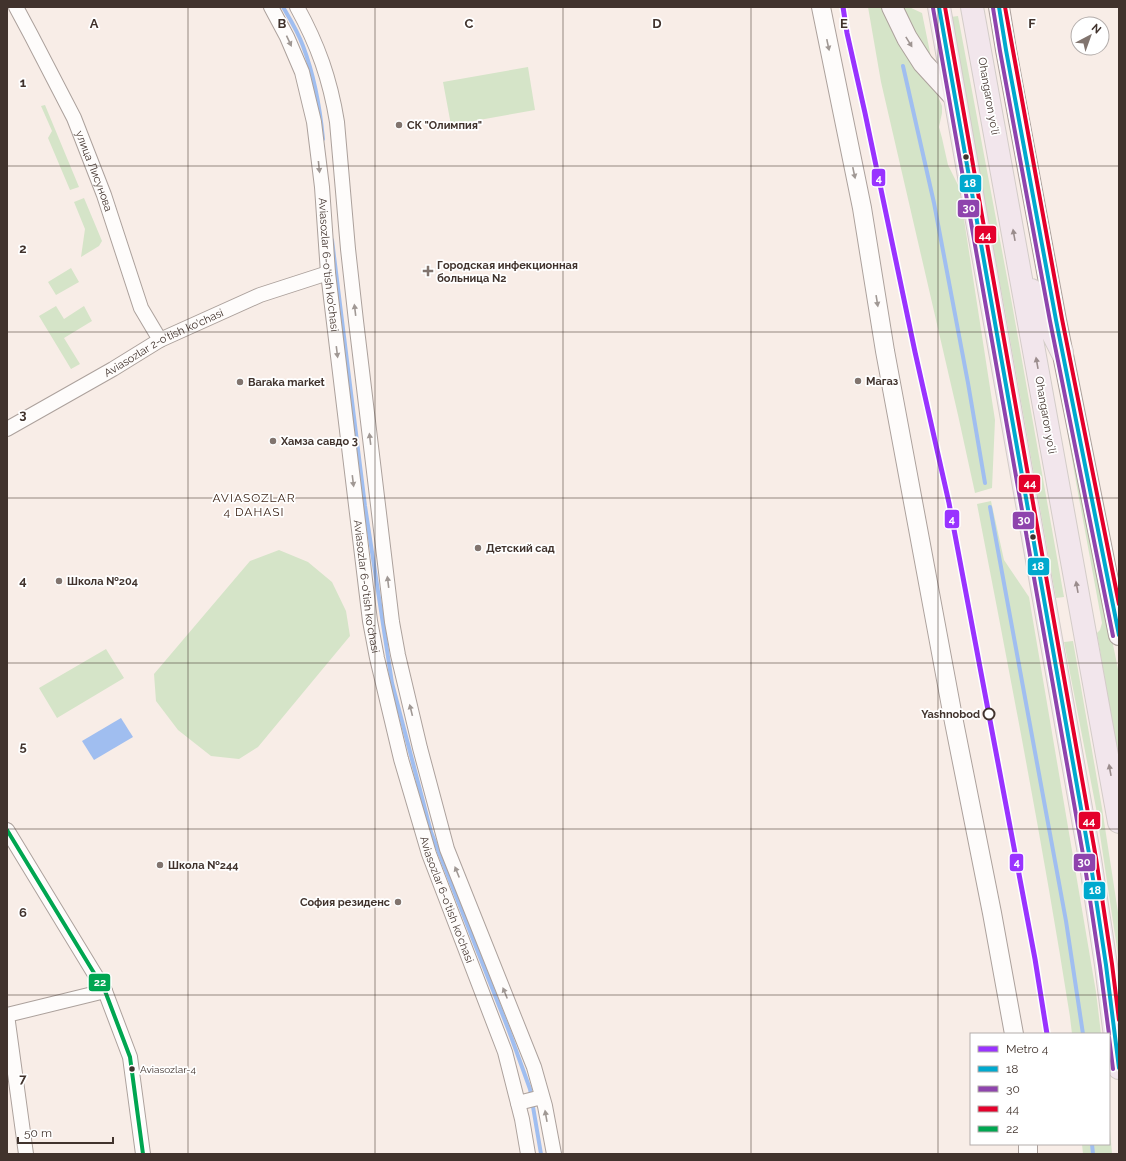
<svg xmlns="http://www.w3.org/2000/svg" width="1126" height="1161" font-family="Raleway,sans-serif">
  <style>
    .green { fill: #d5e4c8 }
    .water { fill: #a0bef0 }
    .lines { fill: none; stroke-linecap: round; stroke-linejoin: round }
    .stream { stroke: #a0bef0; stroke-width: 4 }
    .minor-casing { stroke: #aca19c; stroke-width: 16 }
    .tertiary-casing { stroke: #aca19c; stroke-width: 20 }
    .secondary-casing { stroke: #aca19c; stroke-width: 22 }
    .trunk-casing { stroke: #d3ccc8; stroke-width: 24 }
    .minor { stroke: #fefcfb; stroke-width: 14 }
    .tertiary { stroke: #fefcfb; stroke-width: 18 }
    .secondary { stroke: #faf4f5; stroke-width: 20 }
    .trunk { stroke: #f2e6ec; stroke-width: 22 }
    .bus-1-casing { stroke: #fff; stroke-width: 7 }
    .bus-2-casing { stroke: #fff; stroke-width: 7 }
    .bus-3-casing { stroke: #fff; stroke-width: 7 }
    .bus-4-casing { stroke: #fff; stroke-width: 7 }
    .bus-1 { stroke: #00a9ce; stroke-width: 4 }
    .bus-2 { stroke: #8e44ad; stroke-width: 4 }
    .bus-3 { stroke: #e4002b; stroke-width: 4 }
    .bus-4 { stroke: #00a651; stroke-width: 4 }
    .metro-1-casing { stroke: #fff; stroke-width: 8 }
    .metro-1 { stroke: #93f; stroke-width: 5 }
    .oneway { fill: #a09894 }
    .oneway2 { fill: #9e9491 }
    .oneway3 { fill: #9a8c8c }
    .grid { fill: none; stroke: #41332d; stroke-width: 1; stroke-opacity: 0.55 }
    .poi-dot { fill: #81746e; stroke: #fff; stroke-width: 1.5 }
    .bus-dot { fill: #41332d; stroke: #fff; stroke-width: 1.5 }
    .stop-dot { fill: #fff; stroke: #41332d; stroke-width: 2 }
    .labels { text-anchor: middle; stroke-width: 3.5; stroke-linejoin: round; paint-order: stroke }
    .bus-label { font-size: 10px; fill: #41332d; stroke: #fff; text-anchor: start }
    .street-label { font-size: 11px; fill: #41332d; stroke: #fff }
    .poi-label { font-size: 11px; font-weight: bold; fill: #41332d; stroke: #fff; text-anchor: start }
    .stop-label { font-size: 11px; font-weight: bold; fill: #41332d; stroke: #fff; text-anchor: end }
    .neighbourhood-label { font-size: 12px; letter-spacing: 1px; fill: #3f2619; stroke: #fff }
    .grid-label { font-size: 13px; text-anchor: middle; font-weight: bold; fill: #41332d; stroke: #fff; stroke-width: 3.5; stroke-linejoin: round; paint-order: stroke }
    .line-badge { stroke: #fff; stroke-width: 1.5 }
    .badge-label { font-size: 11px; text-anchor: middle; font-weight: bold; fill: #fff }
  </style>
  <rect width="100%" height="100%" fill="#f8ede7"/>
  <path class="green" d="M868 7H883L897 33 938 96 942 106V113L939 127 942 138 948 165 959 187 995 420 992 488 975 493 958 415 881 82Z
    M900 7H909L922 13 933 67Z
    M958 16 1012 304 1064 597 1056 598 1004 305 951 17Z
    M528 67 535 110 451 125 443 82Z
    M45 105 79 187 70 190 48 138 52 131 41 106Z
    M84 198 102 241 99 246 81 257 85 229 74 202Z
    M71 268 79 282 56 295 48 282Z
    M56 306 64 319 84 306 92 321 64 338 80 364 71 369 39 316Z
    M1053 349 1119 674V761L1097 633 1100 630 1102 623 1076 482Z
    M991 501 1004 560 1029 597 1096 992 1101 1034H1072L1070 1017C1043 845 1010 675 977 504Z
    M279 550 308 562 332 582 346 611 350 636 258 747 239 759 211 756 178 730 156 701 154 674 250 561Z
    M1073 641 1102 808 1119 919V962L1096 808 1064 642Z
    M106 649 124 678 57 718 39 688Z
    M1109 1118 1112 1154H1083L1082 1144H1109Z"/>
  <path class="water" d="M121 718 133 737 94 760 82 741Z"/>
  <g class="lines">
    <path class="stream" d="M283 7C290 19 298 32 303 46 314 75 320 108 323 139
      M903 66 934 203 968 383 985 483
      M332 240 365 506 392 683 431 832 509 1031 530 1089 541 1154
      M990 507 1066 921 1083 1034
      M1092 1144 1093 1154"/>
    <defs>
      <g id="minor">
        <path id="s1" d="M16 7 31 35 74 118 104 195 141 308 160 340"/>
        <path id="s2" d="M271 7 287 37 302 72 314 122 322 187 328 273 370 621 377 658 401 759 429 854 505 1052 522 1119 528 1154"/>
        <path d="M297 7C318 45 330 79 337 122L348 249 356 321 392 622 398 655 420 748 447 849 534 1067 545 1106 554 1154"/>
        <path id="s3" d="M7 429 113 369 160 340 260 295 328 273"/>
        <path d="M7 830 105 991 130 1057 143 1154"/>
        <path d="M7 1015 26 1154"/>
        <path d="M7 1015 105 991"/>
        <path d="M518 1103 542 1097"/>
      </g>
      <path id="tertiary" d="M821 7 862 208 885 351 953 717 992 913 1014 1034
        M1028 1144V1154"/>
      <path id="secondary" d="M892 7 907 38 923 63 955 98
        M999 7 1006 50 1056 320 1119 635"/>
      <path id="trunk" d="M939 7 1090 859 1106 965 1119 1068
        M972 7 1119 822
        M1031 290 1062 352"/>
    </defs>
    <use href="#minor" class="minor-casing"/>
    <use href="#tertiary" class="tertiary-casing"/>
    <use href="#secondary" class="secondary-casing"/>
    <use href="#trunk" class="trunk-casing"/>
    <use href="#minor" class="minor"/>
    <use href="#tertiary" class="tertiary"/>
    <use href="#secondary" class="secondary"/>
    <use href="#trunk" class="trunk"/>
    <defs>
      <path id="bus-1" d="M939 7 1090 859 1106 965 1119 1068
        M999 7 1006 50 1056 320 1119 635"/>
      <path id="bus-2" d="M933 8 1084 860 1100 966 1109 1034
        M993 8 1000 51 1050 321 1113 636
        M1109 1037 1113 1069"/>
      <path id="bus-3" d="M945 7 1096 858 1112 964 1119 1020
        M1005 7 1062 319 1119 604"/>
      <path id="bus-4" d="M7 830 105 991 130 1057 143 1154"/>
    </defs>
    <use href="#bus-1" class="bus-1-casing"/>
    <use href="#bus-2" class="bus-2-casing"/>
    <use href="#bus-3" class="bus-3-casing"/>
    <use href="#bus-4" class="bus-4-casing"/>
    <use href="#bus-1" class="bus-1"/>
    <use href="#bus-2" class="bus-2"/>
    <use href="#bus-3" class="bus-3"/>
    <use href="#bus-4" class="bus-4"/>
    <defs>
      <path id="metro-1" d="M843 7 847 33 865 113 915 352 949 503 1035 959 1047 1034"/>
    </defs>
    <use href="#metro-1" class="metro-1-casing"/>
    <use href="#metro-1" class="metro-1"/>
  </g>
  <defs><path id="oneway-solid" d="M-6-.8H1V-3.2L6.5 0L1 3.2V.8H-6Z"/></defs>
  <g class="oneway">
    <use href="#oneway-solid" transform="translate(289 41) rotate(65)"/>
    <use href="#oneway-solid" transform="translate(828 45) rotate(78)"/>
    <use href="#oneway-solid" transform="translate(319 167) rotate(84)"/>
    <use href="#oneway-solid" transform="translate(854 173) rotate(78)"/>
    <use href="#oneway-solid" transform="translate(877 301) rotate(81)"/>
    <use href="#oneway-solid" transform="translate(355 310) rotate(-97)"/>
    <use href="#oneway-solid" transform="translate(337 352) rotate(83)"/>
    <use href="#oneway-solid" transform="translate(370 439) rotate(-97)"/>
    <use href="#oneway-solid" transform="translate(353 481) rotate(83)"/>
    <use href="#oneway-solid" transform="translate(388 582) rotate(-97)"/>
    <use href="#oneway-solid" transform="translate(411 710) rotate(-104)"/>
    <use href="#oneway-solid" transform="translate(457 872) rotate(-112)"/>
    <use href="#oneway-solid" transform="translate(505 993) rotate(-112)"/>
    <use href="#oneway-solid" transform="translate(546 1116) rotate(-100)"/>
  </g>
  <use class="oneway2" href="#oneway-solid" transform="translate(909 42) rotate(58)"/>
  <g class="oneway3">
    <use href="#oneway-solid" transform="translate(1014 235) rotate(-100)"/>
    <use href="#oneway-solid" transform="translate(1037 363) rotate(-100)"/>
    <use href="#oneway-solid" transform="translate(1077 587) rotate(-100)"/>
    <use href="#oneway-solid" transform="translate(1110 770) rotate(-100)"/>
  </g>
  <path class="grid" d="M188 7V1154M375 7V1154M563 7V1154M751 7V1154M938 7V1154M7 166H1119M7 332H1119M7 498H1119M7 663H1119M7 829H1119M7 995H1119"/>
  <g class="poi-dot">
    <circle cx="399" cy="125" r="4"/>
    <path d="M426 265h4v4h4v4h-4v4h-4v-4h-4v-4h4z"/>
    <circle cx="858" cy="381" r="4"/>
    <circle cx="240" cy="382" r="4"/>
    <circle cx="273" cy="441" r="4"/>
    <circle cx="478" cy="548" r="4"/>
    <circle cx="59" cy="581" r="4"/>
    <circle cx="160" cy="865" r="4"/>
    <circle cx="398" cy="902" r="4"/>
  </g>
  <g class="bus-dot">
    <circle cx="966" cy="157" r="3.5"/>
    <circle cx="1033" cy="537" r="3.5"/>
    <circle cx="132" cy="1069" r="3.5"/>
  </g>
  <circle class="stop-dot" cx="989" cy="714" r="5.5"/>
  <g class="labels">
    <g class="bus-label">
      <text x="140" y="1073">Aviasozlar-4</text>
    </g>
    <g class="street-label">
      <text transform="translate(989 96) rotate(80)" y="4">Ohangaron yoʻli</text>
      <text dy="4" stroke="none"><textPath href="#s1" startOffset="182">улица Лисунова</textPath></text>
      <text dy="4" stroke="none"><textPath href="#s2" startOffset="267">Aviasozlar 6-o'tish ko'chasi</textPath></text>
      <text dy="4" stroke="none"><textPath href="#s3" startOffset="179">Aviasozlar 2-o'tish ko'chasi</textPath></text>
      <text transform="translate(1046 415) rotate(80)" y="4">Ohangaron yoʻli</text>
      <text dy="4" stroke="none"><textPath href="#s2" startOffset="591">Aviasozlar 6-o'tish ko'chasi</textPath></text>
      <text dy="4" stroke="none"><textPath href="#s2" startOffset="915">Aviasozlar 6-o'tish ko'chasi</textPath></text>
    </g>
    <g class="poi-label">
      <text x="407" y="129">СК "Олимпия"</text>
      <text x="437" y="269">Городская инфекционная<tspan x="437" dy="13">больница N2</tspan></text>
      <text x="866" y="385">Магаз</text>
      <text x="248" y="386">Baraka market</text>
      <text x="281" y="445">Хамза савдо 3</text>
      <text x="486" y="552">Детский сад</text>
      <text x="67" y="585">Школа №204</text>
      <text x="168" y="869">Школа №244</text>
      <text x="390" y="906" text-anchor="end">София резиденс</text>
    </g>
    <g class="stop-label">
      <text x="980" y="718">Yashnobod</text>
    </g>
    <g class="neighbourhood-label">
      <text x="254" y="502">AVIASOZLAR<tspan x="254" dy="14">4 DAHASI</tspan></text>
    </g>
  </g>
  <g class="grid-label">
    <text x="94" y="28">A</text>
    <text x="282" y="28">B</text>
    <text x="469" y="28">C</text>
    <text x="657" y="28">D</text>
    <text x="844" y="28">E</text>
    <text x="1032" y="28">F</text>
    <text x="23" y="87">1</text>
    <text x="23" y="253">2</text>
    <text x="23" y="419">3</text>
    <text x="23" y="585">4</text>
    <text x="23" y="751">5</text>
    <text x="23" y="917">6</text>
    <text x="23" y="1083">7</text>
  </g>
  <g class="line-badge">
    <rect x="871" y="168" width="15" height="19" rx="4" fill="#93f"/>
    <rect x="959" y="174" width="23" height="19" rx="4" fill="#00a9ce"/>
    <rect x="957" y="199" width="23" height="19" rx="4" fill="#8e44ad"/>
    <rect x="974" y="225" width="23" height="19" rx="4" fill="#e4002b"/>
    <rect x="1018" y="474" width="23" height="19" rx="4" fill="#e4002b"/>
    <rect x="944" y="509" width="16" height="20" rx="4" fill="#93f"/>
    <rect x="1012" y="511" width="23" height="19" rx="4" fill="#8e44ad"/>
    <rect x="1027" y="557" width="23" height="19" rx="4" fill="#00a9ce"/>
    <rect x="1078" y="811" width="23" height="19" rx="4" fill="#e4002b"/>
    <rect x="1009" y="853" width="15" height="19" rx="4" fill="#93f"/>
    <rect x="1073" y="853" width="23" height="19" rx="4" fill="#8e44ad"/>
    <rect x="1083" y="881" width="23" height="19" rx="4" fill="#00a9ce"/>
    <rect x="88" y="973" width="23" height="19" rx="4" fill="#00a651"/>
  </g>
  <g class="badge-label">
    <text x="879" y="182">4</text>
    <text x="970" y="187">18</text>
    <text x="969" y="212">30</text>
    <text x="985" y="239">44</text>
    <text x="1030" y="487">44</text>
    <text x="952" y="523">4</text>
    <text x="1024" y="524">30</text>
    <text x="1038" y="570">18</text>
    <text x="1089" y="825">44</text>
    <text x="1017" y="866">4</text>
    <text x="1084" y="866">30</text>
    <text x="1095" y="894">18</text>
    <text x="100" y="986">22</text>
  </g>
  <rect width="1126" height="1161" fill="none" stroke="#41332d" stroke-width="16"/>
  <rect x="970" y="1033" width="140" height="112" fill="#ffffff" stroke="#b3adab"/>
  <rect x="978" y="1046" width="20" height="6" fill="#9933ff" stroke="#b3adab"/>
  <text x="1006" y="1053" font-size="12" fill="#41332d">Metro 4</text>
  <rect x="978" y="1066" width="20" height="6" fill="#00a9ce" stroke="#b3adab"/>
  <text x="1006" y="1073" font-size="12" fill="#41332d">18</text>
  <rect x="978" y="1086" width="20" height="6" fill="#8e44ad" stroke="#b3adab"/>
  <text x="1006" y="1093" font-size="12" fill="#41332d">30</text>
  <rect x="978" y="1106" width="20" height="6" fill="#e4002b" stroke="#b3adab"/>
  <text x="1006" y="1113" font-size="12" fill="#41332d">44</text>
  <rect x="978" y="1126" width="20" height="6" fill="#00a651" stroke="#b3adab"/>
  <text x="1006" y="1133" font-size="12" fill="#41332d">22</text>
  <g transform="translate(1090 36) rotate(41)"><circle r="19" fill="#ffffff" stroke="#b3adab"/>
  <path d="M0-3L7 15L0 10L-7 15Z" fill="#81746e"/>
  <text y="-6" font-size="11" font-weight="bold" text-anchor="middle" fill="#41332d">N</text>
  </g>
  <path d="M18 1137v6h95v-6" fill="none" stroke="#41332d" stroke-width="2"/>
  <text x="24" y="1137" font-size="12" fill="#41332d" stroke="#ffffff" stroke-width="3" paint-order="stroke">50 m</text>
</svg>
